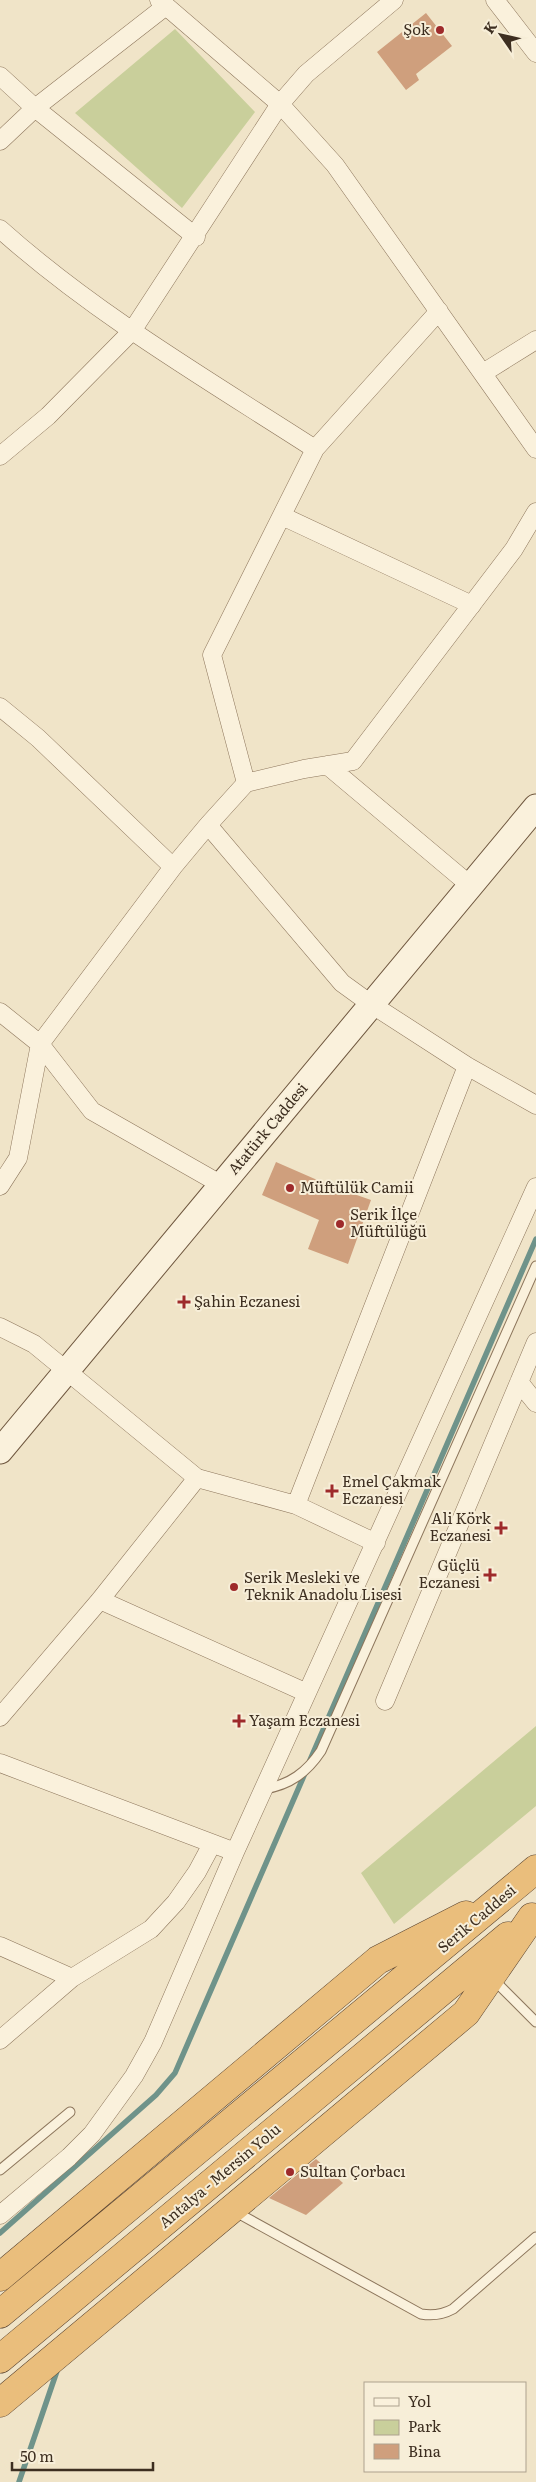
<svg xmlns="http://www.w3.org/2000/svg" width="536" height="2482" font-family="Literata,serif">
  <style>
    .green { fill: #c9cf9b }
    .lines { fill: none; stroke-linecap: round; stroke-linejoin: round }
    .stream { stroke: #6f938a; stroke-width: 5.5 }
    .building { fill: #cf9f7d }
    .service-casing { stroke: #8d765c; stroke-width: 11 }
    .minor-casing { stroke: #8d765c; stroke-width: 19 }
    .secondary-casing { stroke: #6f573f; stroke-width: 27 }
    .trunk-casing { stroke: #5b4430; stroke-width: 29 }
    .service { stroke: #faf1dc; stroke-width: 9 }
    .minor { stroke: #faf1dc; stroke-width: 18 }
    .secondary { stroke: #faf1dc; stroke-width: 25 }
    .trunk { stroke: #eabe7c; stroke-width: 28 }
    .poi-dot { fill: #9e2a2b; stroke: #f7eed8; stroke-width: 2 }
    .labels { text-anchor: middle; stroke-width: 4; stroke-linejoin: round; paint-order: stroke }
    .poi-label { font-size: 15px; fill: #3d2e20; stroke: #f7eed8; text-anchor: start }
    .street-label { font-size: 15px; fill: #3d2e20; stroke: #f7eed8 }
  </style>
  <rect width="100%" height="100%" fill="#f0e4c8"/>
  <path class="green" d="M175 29 255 112 182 208 75 113Z
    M536 1726V1806L394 1924 361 1873Z"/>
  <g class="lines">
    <path class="stream" d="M310 1760 536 1239
      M0 2233 156 2095 175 2073 306 1771
      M19 2482 58 2368"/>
  </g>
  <path class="building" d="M426 13 452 46 416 74 419 80 406 90 377 52Z
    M276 1162 331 1186 371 1200 348 1264 308 1249 319 1220 262 1195Z
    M316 2159 343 2183 306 2215 269 2198Z"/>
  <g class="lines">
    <defs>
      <path id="service" d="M264 1789C290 1785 307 1772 321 1751L536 1266
        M494 1980 536 2022
        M0 2170 70 2112
        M234 2211 421 2314C433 2316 442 2315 453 2309L536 2237"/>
      <path id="minor" d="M159 0 280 104 335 165 536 449
        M495 0 536 53
        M0 76 35 108 196 237
        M0 141 35 108 166 6
        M0 229C95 314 208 380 315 449
        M483 373 536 340
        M0 456 48 416 132 331 280 104 306 74 394 0
        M282 516 472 605
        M0 707 38 738 173 867
        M327 765 471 886
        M246 783 212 655 315 449 439 311
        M208 825 342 983 371 1004 467 1066 536 1105
        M0 1012 40 1044 92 1111 222 1185
        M0 1186 18 1158 40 1044 173 867 208 825 246 783 304 769 353 761 514 549 536 512
        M0 1327 34 1344 197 1478 296 1505 376 1543
        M519 1382 536 1403
        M296 1505 467 1066
        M100 1600 307 1693
        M385 1701 536 1342
        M0 1717 100 1600 197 1478
        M0 1763 235 1852
        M0 1946 72 1978
        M0 2040 72 1978 151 1929 176 1902 197 1872 212 1844
        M0 2215 69 2157 92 2134 134 2076 153 2042 235 1852 536 1187"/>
      <path id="secondary" d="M0 1451 536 807"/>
      <path id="trunk" d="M0 2277 378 1960 466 1915
        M0 2314 536 1869
        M0 2359 508 1936
        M0 2403 466 2013 532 1917"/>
    </defs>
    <use href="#service" class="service-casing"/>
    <use href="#minor" class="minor-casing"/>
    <use href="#secondary" class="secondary-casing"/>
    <use href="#trunk" class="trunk-casing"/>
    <use href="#service" class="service"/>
    <use href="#minor" class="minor"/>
    <use href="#secondary" class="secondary"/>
    <use href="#trunk" class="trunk"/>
  </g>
  <g class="poi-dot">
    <circle cx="440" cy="30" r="5"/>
    <circle cx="290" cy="1188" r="5"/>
    <circle cx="340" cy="1224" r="5"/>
    <path d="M181.5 1294.5h5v5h5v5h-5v5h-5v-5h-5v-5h5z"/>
    <path d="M329.5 1483.5h5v5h5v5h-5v5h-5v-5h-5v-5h5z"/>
    <path d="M498.5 1520.5h5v5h5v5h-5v5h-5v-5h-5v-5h5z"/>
    <path d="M487.5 1567.5h5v5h5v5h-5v5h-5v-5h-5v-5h5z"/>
    <circle cx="234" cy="1587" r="5"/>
    <path d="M236.5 1713.5h5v5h5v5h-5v5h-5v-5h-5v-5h5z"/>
    <circle cx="290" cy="2172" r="5"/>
  </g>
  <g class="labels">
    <g class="poi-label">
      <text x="430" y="35" text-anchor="end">Şok</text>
      <text x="300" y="1193">Müftülük Camii</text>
      <text x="350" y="1220">Serik İlçe<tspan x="350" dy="17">Müftülüğü</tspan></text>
      <text x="194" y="1307">Şahin Eczanesi</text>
      <text x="342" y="1487">Emel Çakmak<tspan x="342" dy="17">Eczanesi</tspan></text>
      <text x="491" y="1524" text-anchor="end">Ali Körk<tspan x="491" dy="17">Eczanesi</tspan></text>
      <text x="480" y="1571" text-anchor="end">Güçlü<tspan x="480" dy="17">Eczanesi</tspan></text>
      <text x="244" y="1583">Serik Mesleki ve<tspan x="244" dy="17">Teknik Anadolu Lisesi</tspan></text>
      <text x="249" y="1726">Yaşam Eczanesi</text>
      <text x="300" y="2177">Sultan Çorbacı</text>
    </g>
    <g class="street-label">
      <text transform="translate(268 1129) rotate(-50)" y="5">Atatürk Caddesi</text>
      <text transform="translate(477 1919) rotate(-40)" y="5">Serik Caddesi</text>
      <text transform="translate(220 2176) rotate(-40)" y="5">Antalya - Mersin Yolu</text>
    </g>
  </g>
  <rect x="364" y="2382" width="162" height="90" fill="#f7eed8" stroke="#ada18e"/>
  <rect x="374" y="2398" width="25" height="8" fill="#faf1dc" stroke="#ada18e"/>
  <text x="408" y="2407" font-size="15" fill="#3d2e20">Yol</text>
  <rect x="374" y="2420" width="25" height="15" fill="#c9cf9b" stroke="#ada18e"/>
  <text x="408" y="2432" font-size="15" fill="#3d2e20">Park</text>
  <rect x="374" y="2444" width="25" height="15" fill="#cf9f7d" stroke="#ada18e"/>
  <text x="408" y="2457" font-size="15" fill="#3d2e20">Bina</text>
  <g transform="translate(501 35) rotate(304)" stroke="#f7eed8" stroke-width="4" paint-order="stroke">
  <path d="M0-4L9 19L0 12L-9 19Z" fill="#3d2e20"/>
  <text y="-8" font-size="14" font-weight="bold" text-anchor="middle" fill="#3d2e20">K</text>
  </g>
  <path d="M12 2462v8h141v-8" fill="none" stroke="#3d2e20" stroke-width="2.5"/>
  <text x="20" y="2462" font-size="15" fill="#3d2e20" stroke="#f7eed8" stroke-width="4" paint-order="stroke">50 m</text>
</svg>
